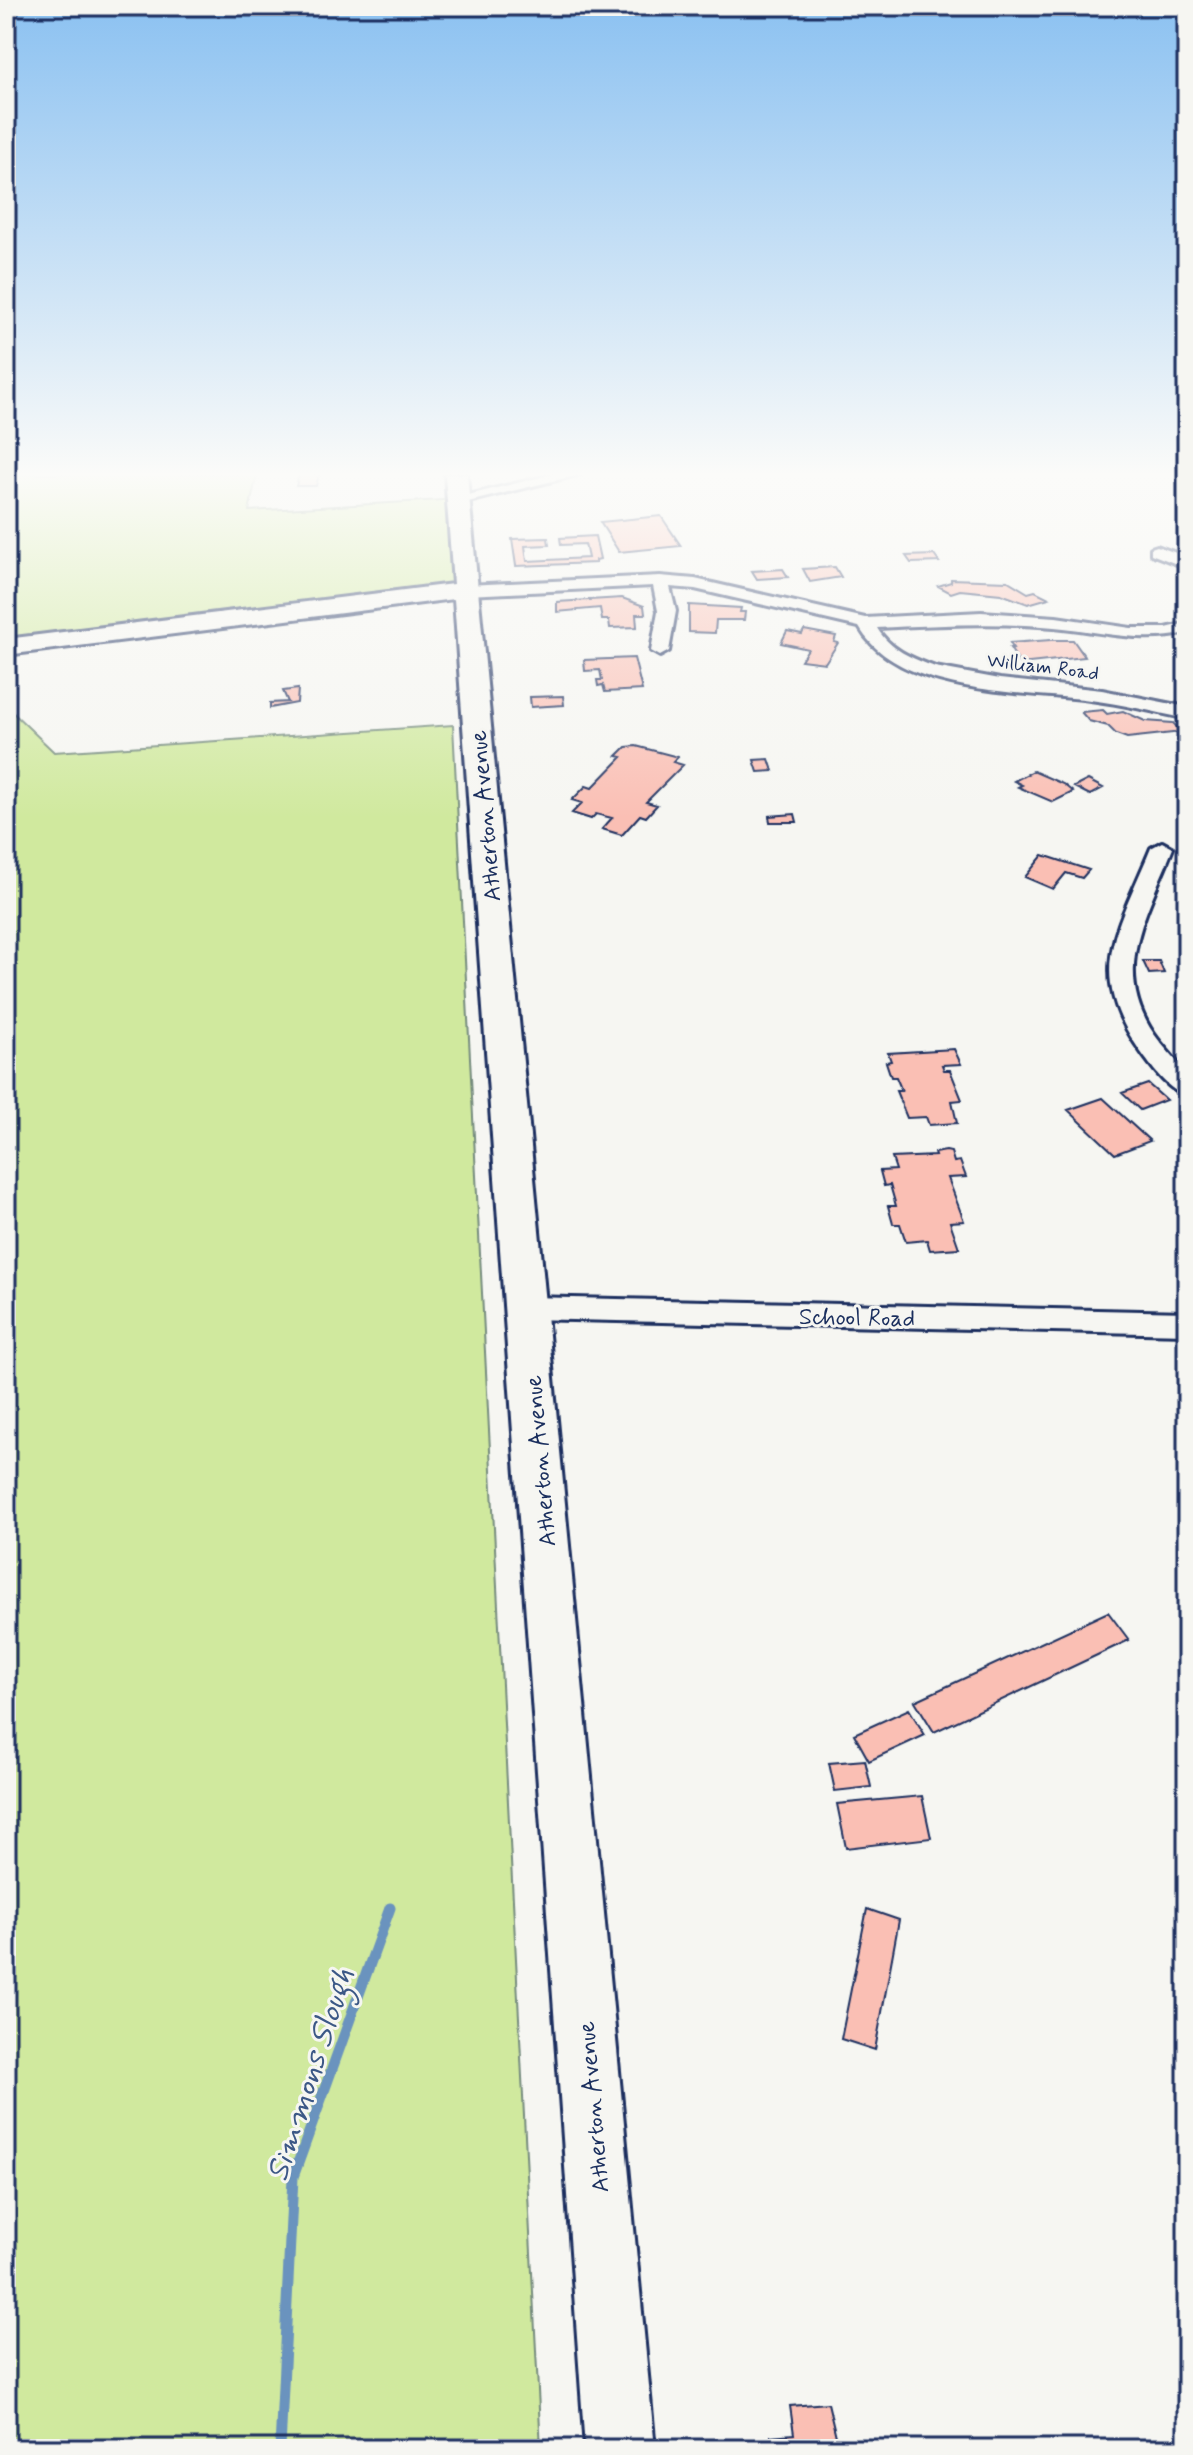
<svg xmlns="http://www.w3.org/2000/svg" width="1193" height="2455" font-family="Mynerve,sans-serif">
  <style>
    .green { fill: #d0e99e; stroke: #768c7e; stroke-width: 2 }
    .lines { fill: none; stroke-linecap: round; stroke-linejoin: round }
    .stream { stroke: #6a93be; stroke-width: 11 }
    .building { fill: #fabfb4; stroke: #1b2f5e; stroke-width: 2 }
    .street-casing { stroke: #1b2f5e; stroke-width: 6 }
    .secondary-casing { stroke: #1b2f5e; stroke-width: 6 }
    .street { fill: #f6f6f2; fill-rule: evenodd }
    .secondary { fill: #f6f6f2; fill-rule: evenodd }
    .labels { text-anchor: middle; stroke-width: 6; stroke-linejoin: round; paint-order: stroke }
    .far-street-label { font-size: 20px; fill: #1b2f5e; stroke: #f6f6f2 }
    .street-label { font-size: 24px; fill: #1b2f5e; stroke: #f6f6f2 }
    .near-water-label { font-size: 32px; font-style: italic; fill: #3c5886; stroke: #f6f6f2 }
  </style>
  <rect width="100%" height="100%" fill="#f6f6f2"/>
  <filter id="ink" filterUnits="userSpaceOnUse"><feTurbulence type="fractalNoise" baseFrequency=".0125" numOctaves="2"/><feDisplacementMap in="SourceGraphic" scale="16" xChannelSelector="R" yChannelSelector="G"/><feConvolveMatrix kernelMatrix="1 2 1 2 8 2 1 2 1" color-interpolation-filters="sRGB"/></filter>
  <g filter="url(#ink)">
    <path class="green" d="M6 474H257L249 511 460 499 466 590 6 647Z
      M6 706 54 752 453 725 541 2449H6Z"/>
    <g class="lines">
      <path class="stream" d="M280 2449 293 2177 390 1908"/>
    </g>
    <path class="building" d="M299 474H319L316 486H296Z
      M661 516 681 546 619 552 600 522Z
      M595 536 600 559 596 560V563L516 566 512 539 548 538 549 545 525 546 527 561 588 558 585 544 561 545 560 538Z
      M934 555 939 562 911 563 906 556Z
      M835 567 841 577 810 582 803 569Z
      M783 569 788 577 757 579 752 571Z
      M951 579 1008 581 1028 593 1035 591 1049 598 1028 604 1001 594 960 590 951 593 938 586 951 582Z
      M622 598 644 606 645 614H636L637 627 610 628 609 620H602L600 608 557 612V602Z
      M689 605 741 608 740 612H745L744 620H716L715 633 689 632Z
      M804 630 836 636 834 642 838 643 825 663 801 660 808 649 781 643 787 631 802 634Z
      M1051 640H1073L1085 657 1020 664 1010 648H1013L1010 643Z
      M634 658 642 690 605 692 603 685 598 686 597 680H602L600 670 585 671 584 660Z
      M298 689 297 703 270 708V703L288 702 283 691Z
      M563 696 564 705 531 707 530 697Z
      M1103 710 1107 714 1123 711 1145 721 1173 723 1182 732 1127 738 1116 734 1108 726 1089 721 1081 712Z
      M636 746 678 757 673 762 683 765 646 802 657 805 646 817 640 815 622 835 602 829 612 818 596 814 591 819 572 813 582 803 572 800 586 786 592 788 622 757 617 756 626 747Z
      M769 759 773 771 758 772 754 760Z
      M1033 771 1063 784 1073 792 1053 802 1018 787 1022 785 1014 781Z
      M1088 780 1103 788 1090 795 1074 787Z
      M795 814 797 822H770L769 816Z
      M1043 855 1089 870 1082 878 1066 873 1053 889 1025 877Z
      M1143 961H1159L1164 973 1149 974Z
      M954 1049 961 1064 942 1065 944 1070H950L962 1100 952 1101 957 1123 929 1125 926 1117 907 1118 896 1091H902L896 1077H891L886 1062 891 1061 888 1053Z
      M1148 1084 1166 1100 1140 1110 1122 1093Z
      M1103 1098 1150 1141 1115 1154 1068 1110Z
      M946 1151 951 1152 954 1162 960 1161 966 1177 948 1178 964 1221 950 1222 959 1248 930 1250 927 1240 906 1242 900 1224H893L888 1206H896L890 1185 884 1186 880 1171 896 1170 892 1158 935 1156 934 1153Z
      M1108 1612 1129 1640 934 1732 915 1701Z
      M909 1709 925 1735 869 1761 854 1734Z
      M865 1760 871 1787 835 1791 829 1763Z
      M922 1796 931 1838 846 1848 837 1804Z
      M867 1909 899 1920 875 2050 841 2039Z
      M828 2403 839 2449H772L771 2436 794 2434 790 2406Z"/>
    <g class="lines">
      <defs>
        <path id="street" d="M554 474H581L460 504 452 499Z
          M1157 546 1187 557V568L1151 554V548Z
          M660 576 695 579 865 618 981 612 1056 617 1131 628H1166L1187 623V633C1141 644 1099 631 1054 627 994 622 936 625 877 628 890 650 912 658 935 667L1000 679 1102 690 1187 707V719C1155 712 1123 704 1090 700 1021 691 898 695 859 627L695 589 670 587 676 611 669 651 660 656 651 651 658 611 653 586 466 595 458 590 466 585Z
          M1162 842 1173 848C1148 912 1110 969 1154 1034 1172 1060 1187 1063 1187 1096 1169 1091 1154 1070 1143 1055 1083 972 1117 931 1151 848Z
          M528 1297 1187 1312V1334L528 1319 518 1316 513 1308 518 1300Z"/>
        <path id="secondary" d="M445 474H467L655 2449H585L454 599 6 655V639L453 584Z"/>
      </defs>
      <use href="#street" class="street-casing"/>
      <use href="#secondary" class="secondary-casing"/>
      <use href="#street" class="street"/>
      <use href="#secondary" class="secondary"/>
    </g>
  </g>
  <linearGradient id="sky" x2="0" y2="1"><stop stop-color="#8bc1f1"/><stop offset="0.58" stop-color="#fbfbf9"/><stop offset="1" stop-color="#fbfbf9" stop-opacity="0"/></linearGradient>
  <rect width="1193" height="818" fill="url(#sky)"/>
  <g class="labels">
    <g class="far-street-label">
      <text transform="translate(1043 666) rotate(7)" y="7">William Road</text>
    </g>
    <g class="street-label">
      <text transform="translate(485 816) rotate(-95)" y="8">Atherton Avenue</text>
      <text transform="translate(857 1317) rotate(1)" y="8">School Road</text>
      <text transform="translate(540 1461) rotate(-95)" y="8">Atherton Avenue</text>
      <text transform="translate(593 2107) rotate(-95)" y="8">Atherton Avenue</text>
    </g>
    <g class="near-water-label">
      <text transform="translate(309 2074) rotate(-72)" y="11">Simmons Slough</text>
    </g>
  </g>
  <rect width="1193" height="2455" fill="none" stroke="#f6f6f2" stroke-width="32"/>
  <rect x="16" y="16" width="1161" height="2423" fill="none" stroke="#1b2f5e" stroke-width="3" filter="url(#ink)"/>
</svg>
